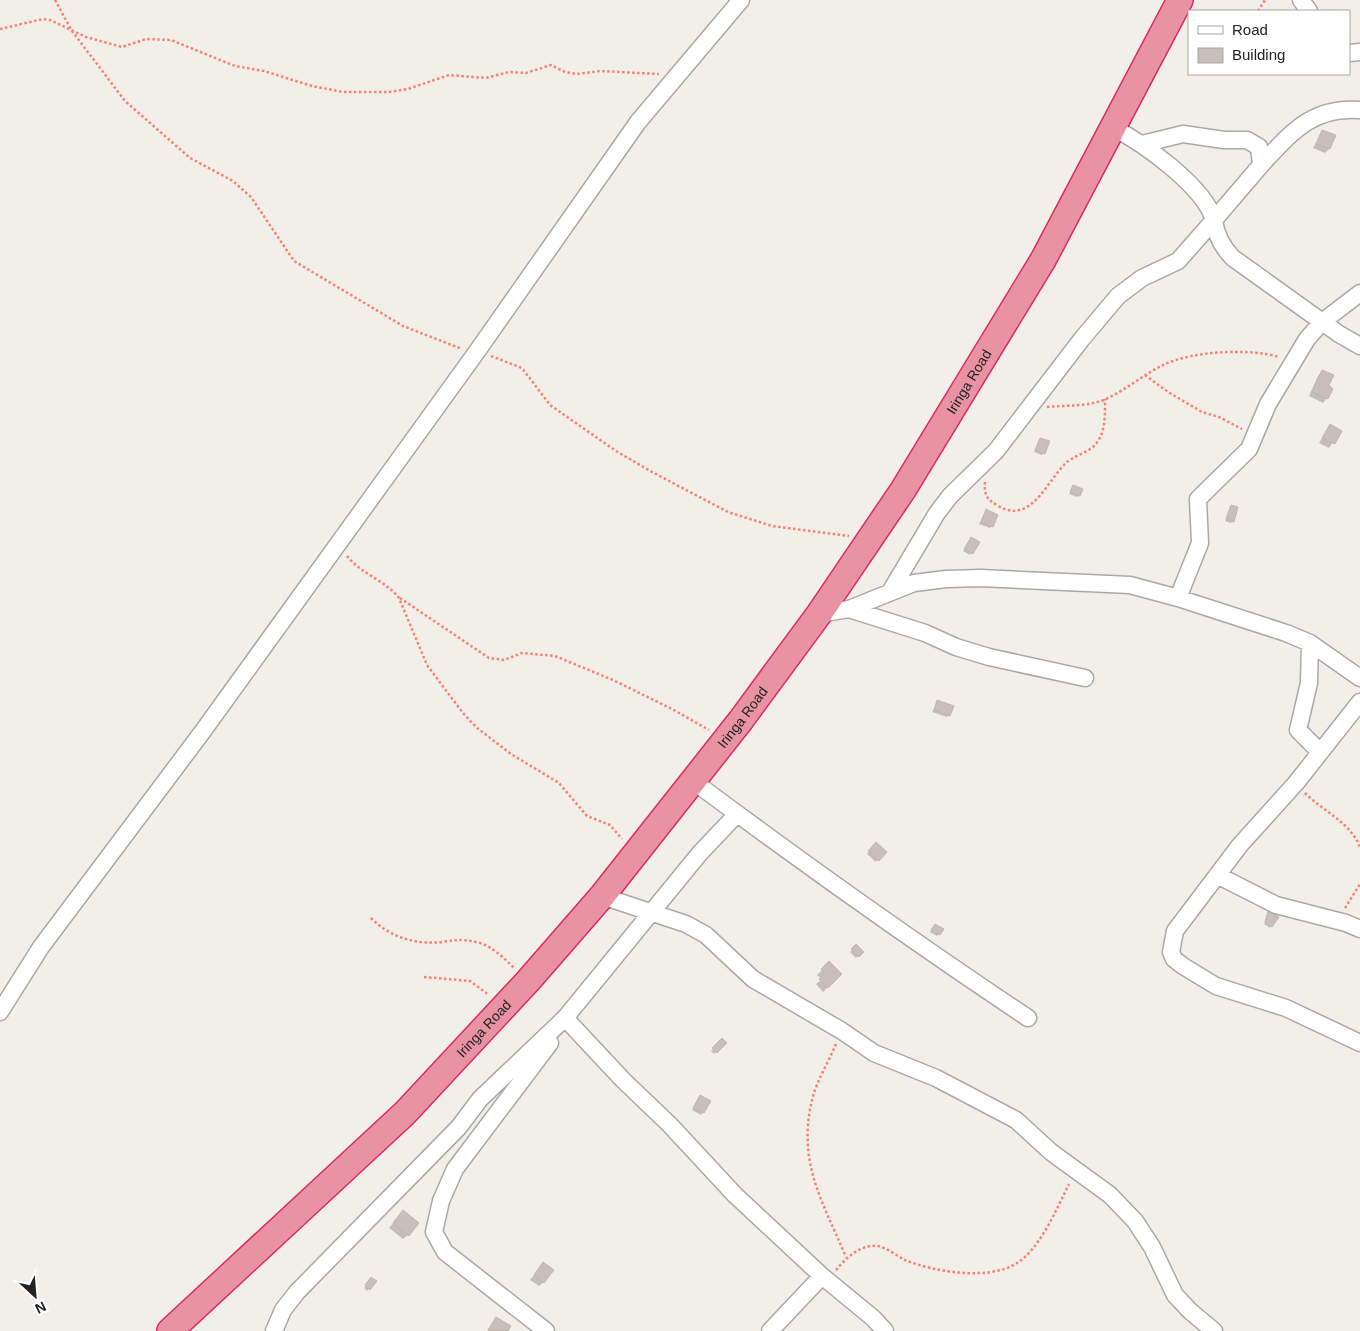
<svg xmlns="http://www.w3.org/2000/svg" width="1360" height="1331" font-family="Arial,sans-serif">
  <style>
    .shadow { fill: #0003 }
    .building { fill: #c7bfb8; stroke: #c4b6ab }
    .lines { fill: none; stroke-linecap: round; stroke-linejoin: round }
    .minor-casing { stroke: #a9a9a9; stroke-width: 19 }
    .highway-casing { stroke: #dc2a67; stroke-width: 28 }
    .path { stroke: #fa8072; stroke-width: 2.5; stroke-dasharray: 2.5 2.5; stroke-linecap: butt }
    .minor { stroke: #fff; stroke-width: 16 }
    .highway { stroke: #e892a2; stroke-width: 25 }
    .labels { text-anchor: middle; stroke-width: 4.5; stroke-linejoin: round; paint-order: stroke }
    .street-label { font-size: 14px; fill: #222; stroke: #fff }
  </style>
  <rect width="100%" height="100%" fill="#f2efe9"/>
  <path class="shadow" d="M1323 131 1329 149 1325 153 1313 148Z
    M1322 371 1328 385 1327 398 1323 403 1309 396 1318 376Z
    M1330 426 1341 431 1329 448 1319 443Z
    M1041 439 1044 453 1042 455 1034 452Z
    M1073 486 1079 495 1077 497 1069 494Z
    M1231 506 1233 521 1231 523 1225 521Z
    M986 511 992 526 990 528 979 524Z
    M971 538 978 542 970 555 963 551Z
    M937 702 949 715 947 717 932 712Z
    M876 844 885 852 876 862 867 854Z
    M1269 912 1271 926 1270 928 1264 924Z
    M933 927 939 934 937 936 930 932Z
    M856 946 862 952 856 958 850 952Z
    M829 963 841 974 823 992 816 984 822 979 817 975Z
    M722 1040 725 1043 714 1054 711 1051Z
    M698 1099 709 1101 701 1115 692 1110Z
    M399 1216 408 1235 403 1239 389 1228Z
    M543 1264 544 1282 539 1286 530 1280Z
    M371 1279 375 1281 367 1291 364 1288Z
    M497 1318 510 1326 507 1331H487Z"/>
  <path class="building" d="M1322 130 1336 135 1330 149 1316 144Z
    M1322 370 1334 375 1329 385 1333 389 1328 399 1312 392Z
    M1330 424 1342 431 1335 444 1322 438Z
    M1040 438 1050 441 1045 454 1035 450Z
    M1073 485 1083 489 1080 496 1070 492Z
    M1231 505 1238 507 1234 522 1226 519Z
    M986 509 998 515 993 527 981 522Z
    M971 537 980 542 973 554 964 549Z
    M937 700 954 706 950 716 934 710Z
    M876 842 887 852 879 861 868 851Z
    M1268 911 1279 917 1272 927 1265 922Z
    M935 924 944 929 940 935 931 930Z
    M856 944 864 952 859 957 851 949Z
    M829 961 842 974 828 988 819 979 825 973 821 969Z
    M722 1038 727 1043 717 1053 712 1048Z
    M700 1095 711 1101 704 1113 693 1108Z
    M403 1210 419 1223 409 1236 393 1223Z
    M543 1262 554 1270 544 1283 534 1275Z
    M371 1277 377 1281 370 1290 365 1285Z
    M496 1317 511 1326 508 1331 488 1330Z"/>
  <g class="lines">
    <defs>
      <path id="minor" d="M1301 0 1309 11
        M1349 53 1360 52
        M1142 144 1183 134 1224 140H1247L1259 147 1261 165 1214 220C1216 236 1222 247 1233 258L1339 334 1360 346
        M1261 165C1291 133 1312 106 1360 110
        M890 592 937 513 950 496 996 451 1081 340 1118 296 1142 278 1178 261 1214 220C1204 186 1143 143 1112 127
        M1178 598 1200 543 1198 499 1249 449 1268 404 1307 339 1322 322 1360 293
        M849 609 925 633 956 647 989 657 1085 678
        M819 614 849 609 914 583 946 579 981 578 1130 585 1178 598 1286 633 1310 643 1360 678
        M1310 643 1309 683 1298 730 1320 752
        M1360 702 1296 783 1240 845 1175 931 1171 952 1174 959 1183 966 1216 986 1286 1008 1360 1043
        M693 781C803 863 914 942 1028 1018
        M1217 875 1276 905 1346 923 1360 929
        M602 896 686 924 706 935 753 979 842 1031 874 1053 936 1078 1016 1120 1051 1152 1110 1195 1135 1221 1152 1247 1175 1295 1190 1311 1214 1331
        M0 1012 41 947 203 731 478 350 638 122 741 0
        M565 1018 623 1080 670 1125 735 1195 822 1276 873 1318 885 1331
        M274 1331 283 1310 297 1292 459 1127 480 1099 565 1018 700 853 737 814
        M546 1331 445 1252 434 1232 441 1201 455 1169 550 1043
        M770 1331 822 1276"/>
      <g id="highway">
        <path id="s1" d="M170 1331 405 1113 528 981 602 896 741 720 819 614 903 490 1043 260 1180 0"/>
      </g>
    </defs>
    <use href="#minor" class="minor-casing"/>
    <use href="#highway" class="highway-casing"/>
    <path class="path" d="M55 0 72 31 125 101 190 158 233 181 251 197 294 261 403 326 462 349
      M1258 11 1265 0
      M0 29 43 19 50 20 86 37 122 47 146 39 171 40 235 66 264 71 312 86 343 92H389L408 89 449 75 486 78 509 72 526 73 551 65 565 72 577 74 600 71 659 74
      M491 356 522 368 550 405 616 451 652 472 728 512 772 526 849 536
      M1145 375 1168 392 1202 412 1219 417 1242 429
      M1047 407C1066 405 1085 407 1104 400 1124 391 1143 375 1163 365 1192 351 1249 348 1279 357
      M985 482C984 496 987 499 998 506 1032 525 1046 481 1067 462 1076 455 1089 452 1096 444 1106 431 1105 414 1105 399
      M347 556C361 574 385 580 399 598L427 665 463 713 476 727 511 754 559 783 587 816 610 825 622 839
      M400 598 489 658 504 660 522 653 555 656 613 680 672 709 709 730
      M1305 793C1324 812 1350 822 1360 847
      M1345 908 1360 884
      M371 918C390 937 415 945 442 942 454 940 464 939 476 942 491 945 504 958 514 968
      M424 977 470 981 489 995
      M836 1044C829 1061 818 1079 813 1096 796 1161 822 1200 846 1257
      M836 1270C846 1258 860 1244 878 1246 887 1248 897 1256 905 1260 934 1272 990 1281 1017 1263 1040 1249 1057 1208 1069 1184"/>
    <use href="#minor" class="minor"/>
    <use href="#highway" class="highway"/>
  </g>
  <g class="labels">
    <g class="street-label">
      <text dy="5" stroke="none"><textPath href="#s1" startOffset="1246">Iringa Road</textPath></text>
      <text dy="5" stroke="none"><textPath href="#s1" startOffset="841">Iringa Road</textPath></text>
      <text dy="5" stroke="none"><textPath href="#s1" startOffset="436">Iringa Road</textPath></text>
    </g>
  </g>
  <rect x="1188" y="10" width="162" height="65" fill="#ffffff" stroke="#a7a7a7"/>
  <rect x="1198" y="26" width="25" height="8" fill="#ffffff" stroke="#a7a7a7"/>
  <text x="1232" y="35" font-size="15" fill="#222222">Road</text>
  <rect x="1198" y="48" width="25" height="15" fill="#c7bfb8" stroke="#a7a7a7"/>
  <text x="1232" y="60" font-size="15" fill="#222222">Building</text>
  <g transform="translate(35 1296) rotate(154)" stroke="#ffffff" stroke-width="4" paint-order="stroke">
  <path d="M0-4L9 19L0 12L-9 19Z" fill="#222222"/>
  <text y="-8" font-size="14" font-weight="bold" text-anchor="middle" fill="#222222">N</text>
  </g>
</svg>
